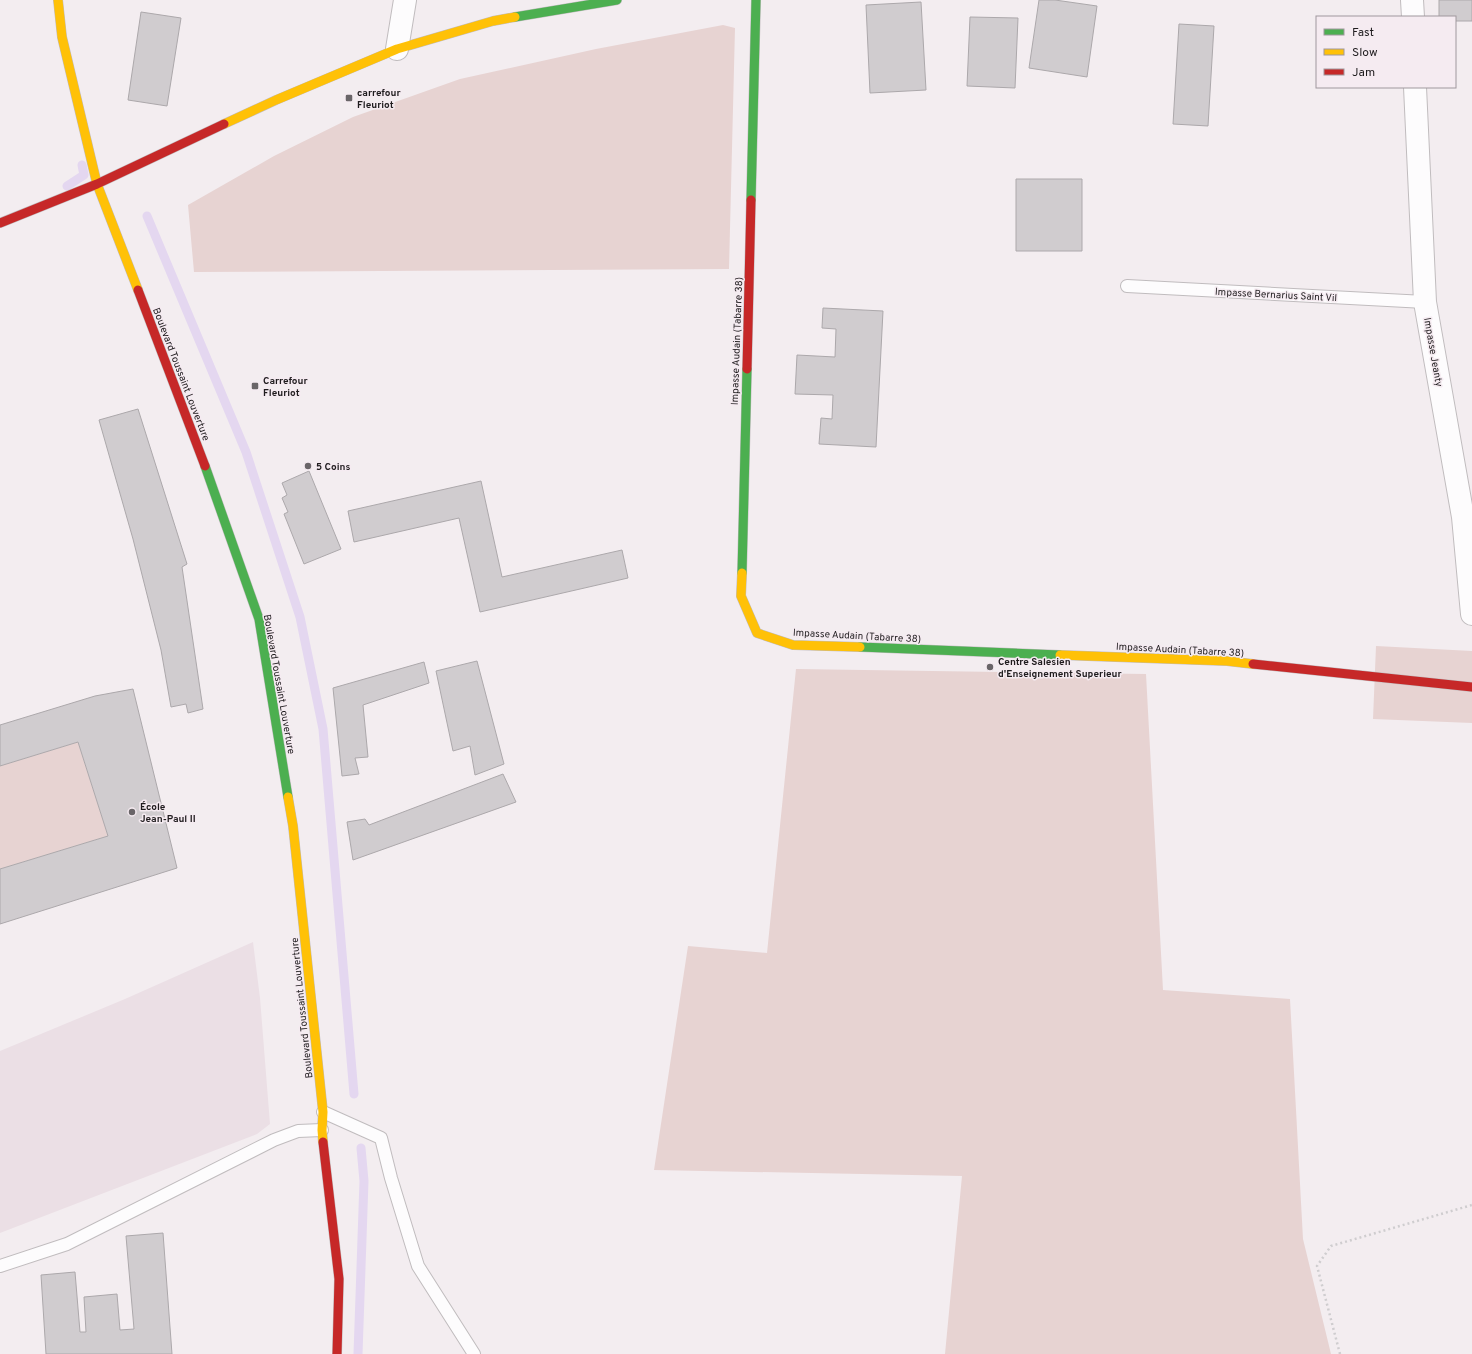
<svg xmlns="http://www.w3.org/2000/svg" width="1472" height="1354" font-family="Overpass,sans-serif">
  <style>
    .built { fill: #ebdfe5 }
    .green { fill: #e7d3d2 }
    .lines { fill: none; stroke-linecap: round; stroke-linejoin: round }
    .stream { stroke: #e4d7f0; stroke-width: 9 }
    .building { fill: #d0cccf; stroke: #aca8ab }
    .lane-casing { stroke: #c0bcbe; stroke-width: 14 }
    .street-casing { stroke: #c0bcbe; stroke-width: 24 }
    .fast-casing { stroke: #c0bcbe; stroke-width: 10 }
    .slow-casing { stroke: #c0bcbe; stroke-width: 10 }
    .jam-casing { stroke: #c0bcbe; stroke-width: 10 }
    .path { stroke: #cfcdcf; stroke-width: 2.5; stroke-dasharray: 2 3; stroke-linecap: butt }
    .lane { stroke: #fdfcfd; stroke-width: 12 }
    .street { stroke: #fdfcfd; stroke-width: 22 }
    .fast { stroke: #4caf50; stroke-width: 9 }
    .slow { stroke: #ffc107; stroke-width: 9 }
    .jam { stroke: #c62828; stroke-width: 9 }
    .poi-dot { fill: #696568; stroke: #f5ebf1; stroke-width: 1.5 }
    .labels { text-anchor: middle; stroke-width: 3; stroke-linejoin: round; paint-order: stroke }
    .poi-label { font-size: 10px; font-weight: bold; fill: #1f1c1e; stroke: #f5ebf1; text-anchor: start }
    .street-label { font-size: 10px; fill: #1f1c1e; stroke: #f5ebf1 }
  </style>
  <rect width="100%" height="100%" fill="#f3edf0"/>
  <path class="built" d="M253 942 260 998 270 1124 257 1134 0 1233V1051L125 999Z"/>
  <path class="green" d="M723 25 735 28 729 269 194 272 188 205 274 156 353 117 460 79 596 49Z
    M1376 646 1472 651V723L1373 719Z
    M796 669 1146 674 1163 990 1290 999 1303 1239 1331 1354H945L962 1176 654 1170 688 946 767 953Z
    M78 742 108 836 0 869V766Z"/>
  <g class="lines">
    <path class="stream" d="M67 186 84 175 82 165
      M147 216 246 452 300 617 323 729 354 1094
      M358 1354 364 1181 361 1148"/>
  </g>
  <path class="building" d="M1039 0H1055L1097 6 1087 77 1029 68Z
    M1439 0H1472V21H1455V17H1439Z
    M921 2 926 90 870 93 866 5Z
    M141 12 181 18 167 106 128 100Z
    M970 17 1018 18 1015 88 967 86Z
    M1179 24 1214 26 1208 126 1173 124Z
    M1016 179H1082V251H1016Z
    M823 308 883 311 876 447 819 444 821 418 832 419 833 395 795 394 797 355 835 357 836 329 822 328Z
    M138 409 187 564 182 567 203 709 188 713 186 704 171 707 161 650 133 539 99 420Z
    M309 471 341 549 304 564 284 514 288 512 282 498 287 495 282 483Z
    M481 481 502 577 622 550 628 578 480 612 459 518 354 542 348 511Z
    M477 661 504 764 475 775 470 746 453 751 436 671Z
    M424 662 429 683 363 705 368 757 355 758 359 774 342 776 333 688Z
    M133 689 177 868 0 924V869L108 836 78 742 0 766V725L95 696Z
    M503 774 516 802 353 860 347 822 365 819 369 825Z
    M163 1233 172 1354H46L41 1275 75 1272 80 1332H86L84 1297 117 1294 120 1330 134 1329 126 1236Z"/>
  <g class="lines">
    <defs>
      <path id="lane" d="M1127 286 1425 302
        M323 1112 381 1138 391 1178 418 1266 474 1354
        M0 1266 67 1244 274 1140 298 1131 322 1130"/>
      <path id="street" d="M1412 0 1413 17
        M397 49 405 0
        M1415 87 1425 302 1463 517 1472 614"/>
      <path id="fast" d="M515 17 617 0
        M751 200 756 0
        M205 466 259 619 288 797
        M742 573 747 369
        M860 647 1060 655"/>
      <path id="slow" d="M58 0 62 37 97 184 138 290
        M224 124 276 100 397 49 493 21 515 17
        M742 573 741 596 757 633 793 645 860 647
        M1060 655 1227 661 1253 664
        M288 797 293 826 323 1112 322 1130 323 1142"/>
      <path id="jam" d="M0 223 97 184 224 124
        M138 290 205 466
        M747 369 751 200
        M1253 664 1472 687
        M323 1142 339 1279 337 1354"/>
    </defs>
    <use href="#lane" class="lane-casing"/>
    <use href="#street" class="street-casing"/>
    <use href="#fast" class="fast-casing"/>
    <use href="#slow" class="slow-casing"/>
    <use href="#jam" class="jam-casing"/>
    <path class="path" d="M1340 1354 1317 1266 1331 1246 1472 1205"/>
    <use href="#lane" class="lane"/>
    <use href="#street" class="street"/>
    <use href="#fast" class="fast"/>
    <use href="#slow" class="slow"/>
    <use href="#jam" class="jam"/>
  </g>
  <g class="poi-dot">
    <rect x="345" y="94" width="8" height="8" rx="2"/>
    <rect x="251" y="382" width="8" height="8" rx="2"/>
    <circle cx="308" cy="466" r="4"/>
    <circle cx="990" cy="667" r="4"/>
    <circle cx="132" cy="812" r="4"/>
  </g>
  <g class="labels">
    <g class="poi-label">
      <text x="357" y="96">carrefour<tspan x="357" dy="12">Fleuriot</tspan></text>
      <text x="263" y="384">Carrefour<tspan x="263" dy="12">Fleuriot</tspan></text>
      <text x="316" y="470">5 Coins</text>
      <text x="998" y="665">Centre Salesien<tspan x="998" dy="12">d'Enseignement Superieur</tspan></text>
      <text x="140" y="810">École<tspan x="140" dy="12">Jean-Paul II</tspan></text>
    </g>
    <g class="street-label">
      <text transform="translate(1276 294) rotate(3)" y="4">Impasse Bernarius Saint Vil</text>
      <text transform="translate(736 341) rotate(-88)" y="4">Impasse Audain (Tabarre 38)</text>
      <text transform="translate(1434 352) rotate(80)" y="4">Impasse Jeanty</text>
      <text transform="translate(182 374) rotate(69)" y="4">Boulevard Toussaint Louverture</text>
      <text transform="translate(857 635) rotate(3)" y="4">Impasse Audain (Tabarre 38)</text>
      <text transform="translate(1180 649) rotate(3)" y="4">Impasse Audain (Tabarre 38)</text>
      <text transform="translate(280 684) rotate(80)" y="4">Boulevard Toussaint Louverture</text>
      <text transform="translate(301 1008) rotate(-96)" y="4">Boulevard Toussaint Louverture</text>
    </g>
  </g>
  <rect x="1316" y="16" width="140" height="72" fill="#f5ebf1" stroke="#9f989d"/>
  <rect x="1324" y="29" width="20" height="6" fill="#4caf50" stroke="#9f989d"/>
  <text x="1352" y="36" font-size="12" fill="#1f1c1e">Fast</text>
  <rect x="1324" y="49" width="20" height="6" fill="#ffc107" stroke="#9f989d"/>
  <text x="1352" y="56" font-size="12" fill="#1f1c1e">Slow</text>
  <rect x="1324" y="69" width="20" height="6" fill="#c62828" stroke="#9f989d"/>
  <text x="1352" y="76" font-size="12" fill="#1f1c1e">Jam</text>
</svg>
